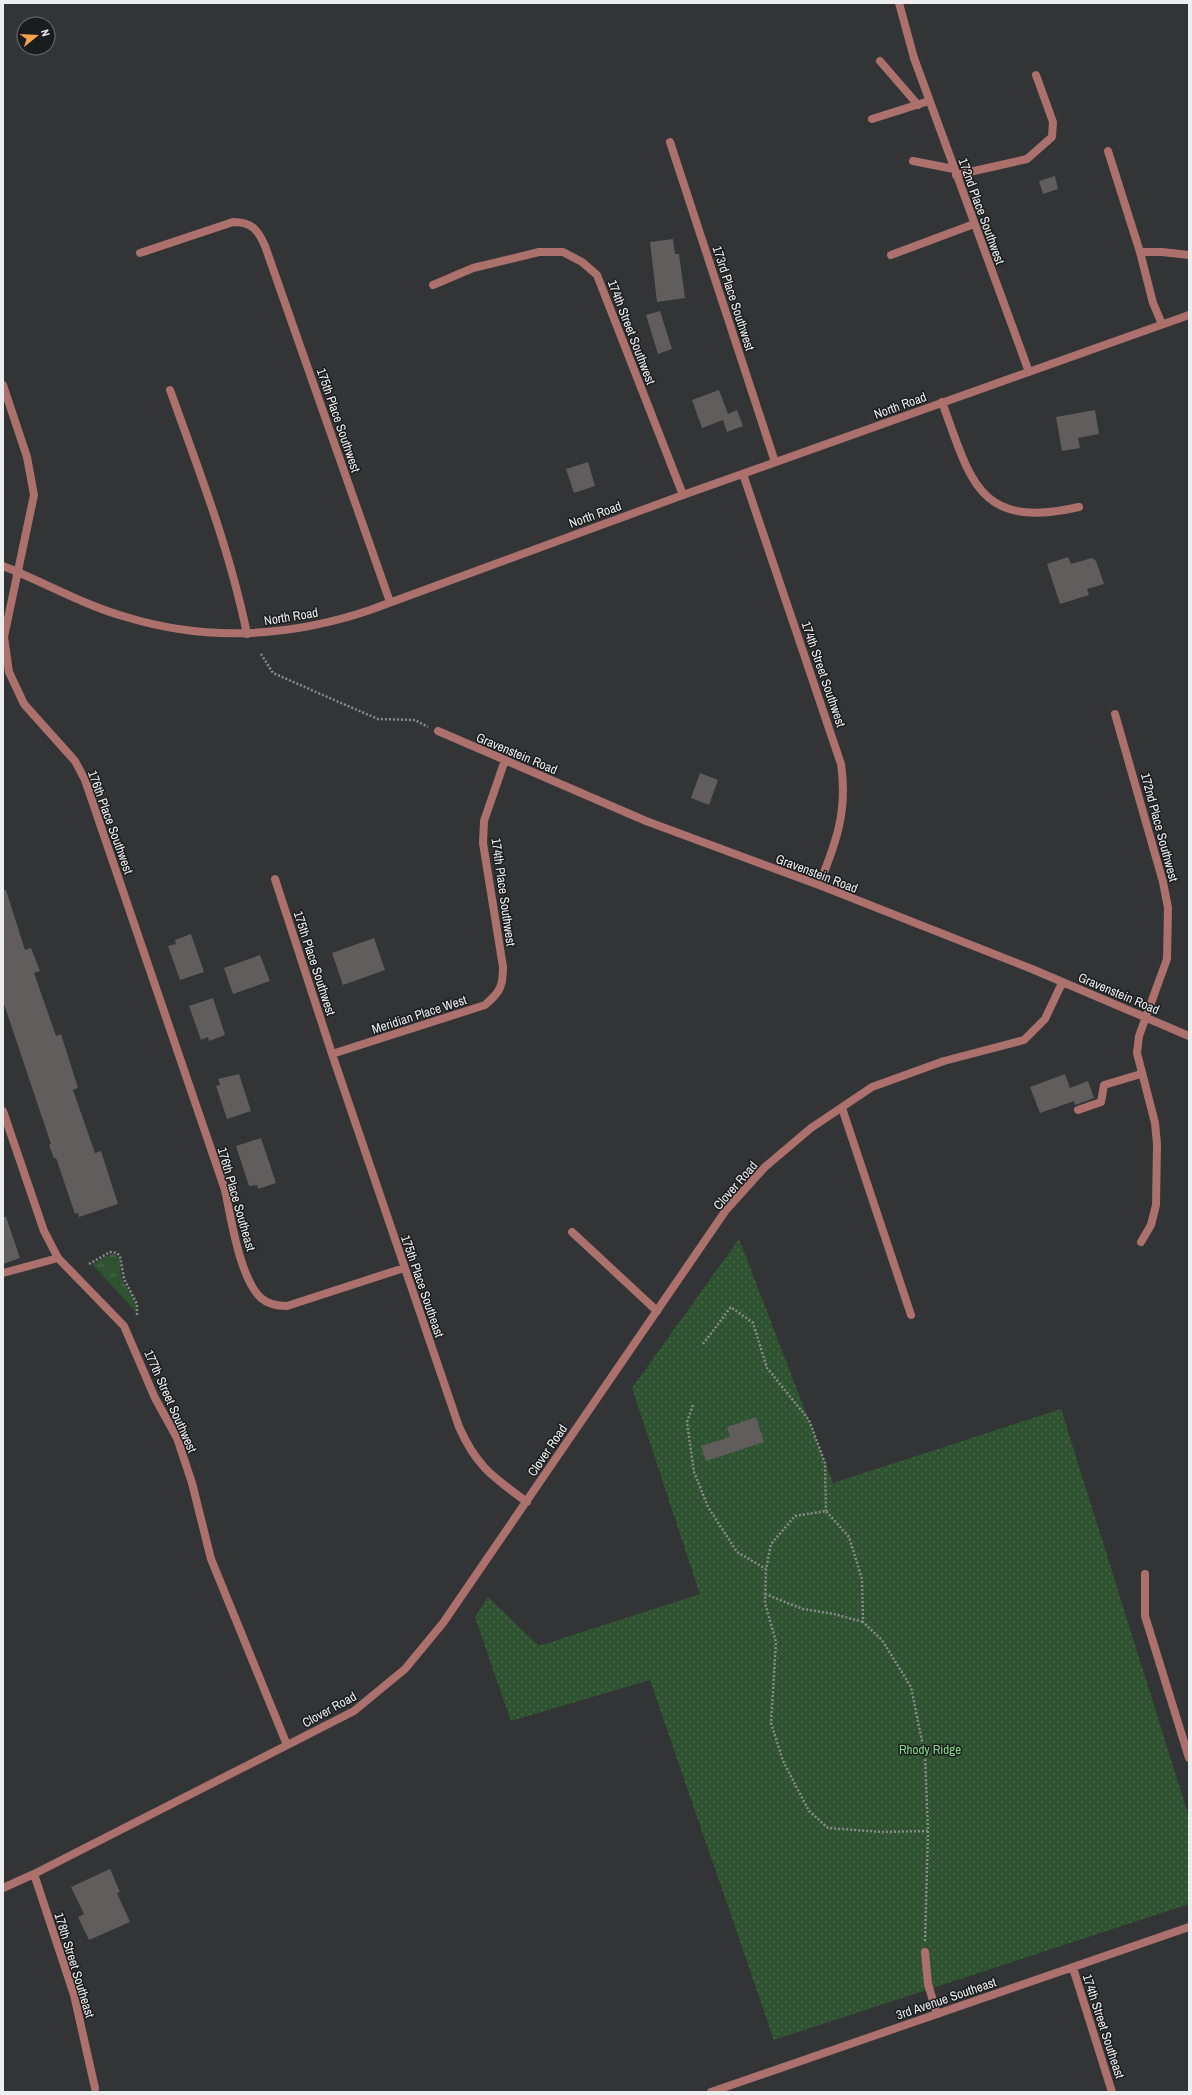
<svg xmlns="http://www.w3.org/2000/svg" width="1192" height="2095" font-family="'Archivo Narrow',sans-serif">
  <style>
    .grass { fill: url(#grass-tufts) }
    .park { fill: url(#park-dots) }
    .building { fill: #605d5c }
    .lines { fill: none; stroke-linecap: round; stroke-linejoin: round }
    .path { stroke: #888a8b; stroke-width: 2.5; stroke-dasharray: 2 2; stroke-linecap: butt }
    .service { stroke: #ac716c; stroke-width: 8 }
    .minor { stroke: #ac716c; stroke-width: 8 }
    .tertiary { stroke: #ac716c; stroke-width: 8 }
    .labels { text-anchor: middle; stroke-width: 3; stroke-linejoin: round; paint-order: stroke }
    .street-label { font-size: 13px; fill: #ecedee; stroke: #1b1c1d }
    .park-label { font-size: 13px; fill: #86d888; stroke: #1b1c1d }
  </style>
  <defs>
    <pattern id="grass-tufts" width="24" height="20" patternUnits="userSpaceOnUse"><rect width="24" height="20" fill="#2f5330"/><path d="M3 7l-1-3M5 7V3M7 7l1-3M15 17l-1-3M17 17v-4M19 17l1-3" fill="none" stroke="#4d6c4e"/></pattern>
    <pattern id="park-dots" width="8" height="8" patternUnits="userSpaceOnUse"><rect width="8" height="8" fill="#2f5330"/><path d="M2 2h.1M6 6h.1" fill="none" stroke="#4d6c4e" stroke-width="1.8" stroke-linecap="round"/></pattern>
  </defs>
  <rect width="100%" height="100%" fill="#323436"/>
  <path class="grass" d="M111 1254H114L119 1258C122 1264 119 1271 121 1277 125 1289 138 1298 136 1312L92 1264Z"/>
  <path class="park" d="M739 1239 833 1483 1061 1409 1189 1817V1904L774 2040 650 1680 511 1721 475 1617 488 1597 539 1646 700 1594 632 1388Z"/>
  <path class="building" d="M1055 176 1058 189 1043 194 1039 181Z
    M673 239 675 254H679L685 298 657 302 650 242Z
    M660 311 672 349 658 354 646 315Z
    M719 390 728 414 737 410 743 426 727 432 723 420 702 428 692 400Z
    M1095 410 1099 434 1078 438 1080 448 1062 451 1056 417Z
    M588 462 595 486 574 493 566 469Z
    M1068 557 1071 564 1092 558 1096 561 1104 584 1087 589 1089 595 1060 604 1047 564Z
    M700 773 718 780 709 805 691 798Z
    M3 890H6L25 950 31 948 40 971 34 973 56 1036 61 1034 78 1088 73 1090 95 1153 101 1151 118 1204 79 1217 78 1213 75 1214 56 1158H54L49 1145 51 1144 3 1001Z
    M191 934 204 972 180 980 168 946 176 944 175 940Z
    M374 938 385 970 343 985 332 953Z
    M260 955 270 981 233 994 224 968Z
    M213 998 225 1035 209 1041 208 1037 201 1040 189 1006Z
    M239 1074 251 1111 227 1119 216 1086 220 1085 218 1079Z
    M1065 1074 1070 1088 1088 1081 1094 1098 1075 1105 1074 1101 1040 1113 1030 1087Z
    M261 1138 276 1183 258 1189 257 1185 249 1186 236 1146Z
    M3 1217H6L20 1258 3 1264Z
    M756 1417 764 1442 706 1461 701 1446 730 1437 727 1427Z
    M110 1869 120 1892 117 1893 130 1922 89 1940 78 1917 84 1914 71 1887Z"/>
  <g class="lines">
    <path class="path" d="M261 654 273 673 341 703 378 719 415 720 428 727
      M89 1264 110 1252 117 1253 120 1256 124 1279 137 1304V1316
      M703 1344 731 1307 753 1323 767 1368 809 1420 825 1463 826 1511
      M693 1405 687 1422 694 1472 708 1507 737 1552 766 1569
      M765 1594 803 1609 834 1614 863 1622
      M925 1941 928 1831 925 1756 911 1687 882 1640 863 1622 862 1579 849 1537 826 1511 795 1516 771 1544 766 1569 765 1603 776 1642 771 1723 783 1761 809 1811 828 1828 882 1832 928 1831"/>
    <path class="service" d="M899 3 914 58
      M880 61 918 105
      M872 119 929 101
      M1108 151 1140 252 1153 303 1162 324
      M913 161 954 169
      M956 175 1027 159 1052 137 1053 122 1036 75
      M1140 252H1162L1189 255
      M140 253 233 222C252 222 258 230 265 246
      M891 255 974 224
      M170 390C199 470 230 551 247 634
      M842 1108 911 1315
      M1078 1110 1101 1102 1104 1085 1141 1074
      M572 1232 657 1311
      M3 1273 58 1258
      M925 1952 928 1984 937 2014"/>
    <path class="minor" d="M914 58 1029 372
      M670 142 775 462
      M265 246 390 602
      M433 285 473 268 539 252H563L582 262 597 275 683 495
      M3 385 27 457 34 495 4 637 9 672 24 704 75 761 85 780 225 1190C231 1218 240 1279 261 1298 269 1305 278 1306 287 1306L404 1268
      M942 402C971 481 978 530 1079 507
      M743 474 841 764C848 811 836 843 819 885
      M1115 714 1163 882 1168 908 1167 959 1139 1036 1137 1053 1155 1123 1157 1144 1156 1205 1151 1225 1141 1242
      M438 731 646 821 819 885 1032 969 1189 1036
      M275 879 332 1054 459 1427C477 1467 493 1477 527 1502
      M332 1054 485 1005C500 992 503 987 503 967L483 843 484 821 505 760
      M3 1111 44 1231 58 1258 124 1326 155 1398 177 1438 192 1483 211 1559 287 1745
      M1145 1574V1616L1189 1758
      M34 1874 74 1995 95 2088
      M3 1888 34 1874 354 1711 405 1669 443 1623 726 1210 765 1167 811 1128 872 1087 944 1061 1024 1040 1045 1019 1062 983
      M1073 1968 1112 2092
      M711 2092 1189 1927"/>
    <path class="tertiary" d="M3 566C44 582 83 605 126 617 208 642 290 637 370 610L683 495 1189 315"/>
  </g>
  <g class="labels">
    <g class="street-label">
      <text transform="translate(982 211) rotate(70)" y="5">172nd Place Southwest</text>
      <text transform="translate(734 298) rotate(72)" y="5">173rd Place Southwest</text>
      <text transform="translate(632 332) rotate(69)" y="5">174th Street Southwest</text>
      <text transform="translate(900 405) rotate(-20)" y="5">North Road</text>
      <text transform="translate(339 420) rotate(71)" y="5">175th Place Southwest</text>
      <text transform="translate(595 514) rotate(-20)" y="5">North Road</text>
      <text transform="translate(291 616) rotate(-9)" y="5">North Road</text>
      <text transform="translate(824 674) rotate(71)" y="5">174th Street Southwest</text>
      <text transform="translate(517 753) rotate(23)" y="5">Gravenstein Road</text>
      <text transform="translate(111 822) rotate(70)" y="5">176th Place Southwest</text>
      <text transform="translate(1160 827) rotate(75)" y="5">172nd Place Southwest</text>
      <text transform="translate(817 873) rotate(21)" y="5">Gravenstein Road</text>
      <text transform="translate(504 892) rotate(82)" y="5">174th Place Southwest</text>
      <text transform="translate(315 963) rotate(72)" y="5">175th Place Southwest</text>
      <text transform="translate(1119 993) rotate(23)" y="5">Gravenstein Road</text>
      <text transform="translate(419 1014) rotate(-18)" y="5">Meridian Place West</text>
      <text transform="translate(735 1185) rotate(-49)" y="5">Clover Road</text>
      <text transform="translate(237 1199) rotate(74)" y="5">176th Place Southeast</text>
      <text transform="translate(423 1286) rotate(71)" y="5">175th Place Southeast</text>
      <text transform="translate(171 1401) rotate(66)" y="5">177th Street Southwest</text>
      <text transform="translate(547 1450) rotate(-56)" y="5">Clover Road</text>
      <text transform="translate(329 1709) rotate(-29)" y="5">Clover Road</text>
      <text transform="translate(75 1965) rotate(73)" y="5">178th Street Southeast</text>
      <text transform="translate(946 1998) rotate(-19)" y="5">3rd Avenue Southeast</text>
      <text transform="translate(1104 2026) rotate(72)" y="5">174th Street Southeast</text>
    </g>
    <g class="park-label">
      <text x="930" y="1754">Rhody Ridge</text>
    </g>
  </g>
  <rect width="1192" height="2095" fill="none" stroke="#ecedee" stroke-width="8"/>
  <g transform="translate(36 36) rotate(72)"><circle r="19" fill="#1b1c1d" stroke="#6f7071"/>
  <path d="M0-3L7 15L0 10L-7 15Z" fill="#f8a14b"/>
  <text y="-6" font-size="11" font-weight="bold" text-anchor="middle" fill="#ecedee">N</text>
  </g>
</svg>
